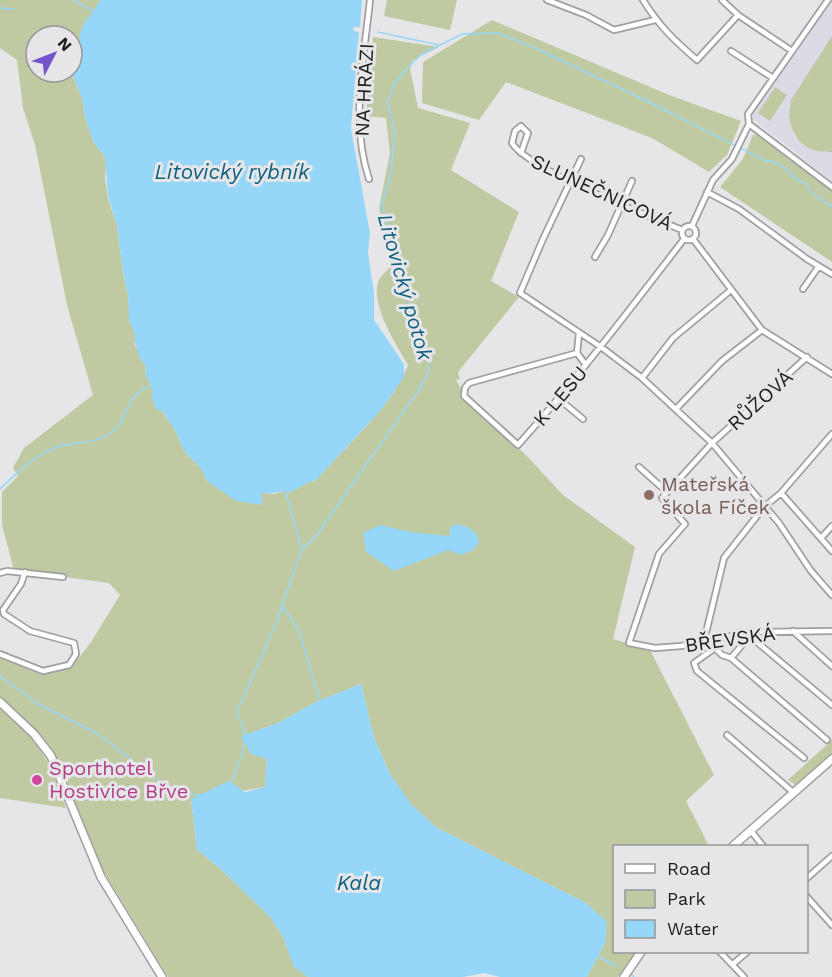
<svg xmlns="http://www.w3.org/2000/svg" width="832" height="977" font-family="'Work Sans',sans-serif">
  <style>
    .built { fill: #dbdae5 }
    .green { fill: #bfcaa2 }
    .water { fill: #96d7f9 }
    .lines { fill: none; stroke-linecap: round; stroke-linejoin: round }
    .stream { stroke: #96d7f9; stroke-width: 1.5 }
    .street-casing { stroke: #a0a0a3; stroke-width: 8 }
    .secondary-casing { stroke: #a0a0a3; stroke-width: 10 }
    .street { stroke: #fff; stroke-width: 4.5 }
    .secondary { stroke: #fff; stroke-width: 7 }
    .education-dot { fill: #8d6e63; stroke: #e6e6e9; stroke-width: 2 }
    .hotel-dot { fill: #d1479c; stroke: #e6e6e9; stroke-width: 2 }
    .labels { text-anchor: middle; stroke-width: 6; stroke-linejoin: round; paint-order: stroke }
    .street-label { font-size: 20px; fill: #1d1d1e; stroke: #e6e6e9 }
    .education-label { font-size: 20px; fill: #785e54; stroke: #e6e6e9; text-anchor: start }
    .hotel-label { font-size: 20px; fill: #b23c85; stroke: #e6e6e9; text-anchor: start }
    .water-label { font-size: 21px; font-style: italic; fill: #0d5f80; stroke: #e6e6e9 }
  </style>
  <rect width="100%" height="100%" fill="#e6e6e9"/>
  <path class="built" d="M832 2V181L752 118 754 112Z"/>
  <path class="green" d="M0 0H101L72 62V36H36V72H71L82 98 85 117 93 141 105 157 106 164 105 178 108 199 117 225 123 273 128 295 130 320 135 334V345L145 364 146 376C152 383 153 389 152 398L174 428 185 452 201 468 207 481 263 505 260 493 274 494 285 491 291 492 307 483 316 480C344 448 394 404 408 365 397 346 367 300 380 278 384 273 389 268 393 264L379 208 390 153 386 118 366 116 373 37 439 47 413 60 410 69 418 108 470 123 451 170 519 212 491 281 519 297 458 372 460 379 456 380 463 392 462 396 526 455 563 495 635 547 613 639 650 650 714 775 686 801 709 846H614V952H636L618 977H587L605 943 586 903 437 828 410 804 390 774 374 738 361 684 316 702 276 724 242 736 267 758 265 787 191 799 197 849 225 873 271 918 283 937 294 966 308 977H168L104 872 54 755 36 733 0 698V657L41 675 71 668 91 642 120 595 109 583 14 570 2 525V492L18 476 13 468 24 448 93 395 67 305 35 145 23 108 17 60 0 48Z
    M387 0H457L450 30 384 16Z
    M492 20 669 95 741 121 727 155 709 172 652 138 506 82 479 120 422 103 423 62Z
    M832 36V152L817 151 808 148 799 141 792 129 789 116 791 100Z
    M775 87 787 95 770 121 758 113Z
    M760 134 832 190V262L720 187 743 159 753 135Z
    M0 706 32 737 50 765 66 808 0 798Z
    M832 740V755L797 786 788 780Z"/>
  <path class="water" d="M101 0H362L360 27H354L353 31 359 32 351 128 353 140 370 233 368 253 374 293V320L404 364V377L381 410 316 480 307 483 291 492C281 490 271 495 261 493L263 505 236 501 207 481 201 468 185 452 174 428 163 412 156 409 152 398V386L146 376 145 364 140 359 135 342V334L129 320 128 295 123 272 117 225 108 197 105 157 93 141 85 117 82 98 71 72 72 62 83 25Z
    M457 524C469 527 476 530 479 542L473 550 461 555 448 550 394 571 366 552 363 533 380 525 410 532 450 536V528Z
    M361 684 374 738 390 774 411 804 437 828 586 903 607 922 605 943 587 977H500L484 973 463 977H308L294 967 283 937 271 918 225 873 197 849 191 799 229 781 245 792 265 787 267 759 251 754 241 736 276 724 316 702Z"/>
  <g class="lines">
    <path class="stream" d="M74 0 94 12
      M0 8 14 9
      M378 32 439 45
      M0 489C18 472 35 454 60 446 75 442 94 444 109 434 132 419 121 395 153 385
      M285 490 302 549
      M0 676 38 704 98 734 164 785 181 792 200 795
      M320 700 299 631 282 605 302 550 318 533 418 391 427 376 429 367 382 205 391 173 395 131 387 102 394 85 405 70 422 54 462 34 498 33 535 48 651 103 766 161C785 160 791 181 807 184L811 192 832 207
      M244 735V731L237 712 276 623 282 606
      M231 783 243 752 244 739
      M597 956 617 966
      M632 975 634 977"/>
    <defs>
      <path id="street" d="M547 0 586 15 614 30 655 20
        M643 0C659 26 675 41 697 60L738 15
        M722 0 738 15 792 51
        M828 0 748 114 749 124 832 187
        M731 51 773 78
        M521 153 528 133 521 126 515 131 512 143C527 169 649 216 682 230
        M581 159 543 239 520 293 601 347 642 378 712 443 779 523 811 571 832 595
        M369 179C350 122 364 59 370 0
        M707 192 739 209 807 259 832 274
        M682 233a7 7 0 1 1 14 0a7 7 0 1 1-14 0Z
        M692 226 713 180 732 159 749 124
        M693 239 762 330 832 374
        M595 257 608 235 632 181
        M803 289 819 266
        M579 333 577 353 586 365
        M577 353 469 383 465 388 464 396 518 445C577 379 630 309 684 239
        M807 357 712 443 662 498 685 524 659 554 629 643 655 648 681 646 753 632 832 631
        M642 378 673 338 731 290
        M559 399 583 419
        M676 409 722 361 762 330
        M639 467 667 492
        M781 493 832 551
        M821 538 832 526
        M0 573 7 571 63 577
        M793 631 832 666
        M716 639 715 648 722 655 731 658 827 740
        M704 641 724 558 764 507 781 493 832 434
        M715 648 694 663 697 671 804 758
        M0 654 43 671 69 665 76 654 74 643 30 631 4 614 3 610 21 584 25 572
        M731 658 753 632 758 643 832 705
        M727 735 794 793
        M751 831 763 846
        M806 879 832 856
        M806 896 832 925
        M720 952 744 977
        M733 964 747 952"/>
      <path id="secondary" d="M0 702 34 734 51 756 101 877 162 977
        M733 846 832 759
        M624 977 641 952"/>
    </defs>
    <use href="#street" class="street-casing"/>
    <use href="#secondary" class="secondary-casing"/>
    <use href="#street" class="street"/>
    <use href="#secondary" class="secondary"/>
  </g>
  <circle class="education-dot" cx="649" cy="495" r="6"/>
  <circle class="hotel-dot" cx="37" cy="780" r="6"/>
  <g class="labels">
    <g class="street-label">
      <text transform="translate(364 90) rotate(-87)" y="7">NA HRÁZI</text>
      <text transform="translate(602 192) rotate(25)" y="7">SLUNEČNICOVÁ</text>
      <text transform="translate(560 396) rotate(-50)" y="7">K LESU</text>
      <text transform="translate(760 400) rotate(-42)" y="7">RŮŽOVÁ</text>
      <text transform="translate(730 639) rotate(-8)" y="7">BŘEVSKÁ</text>
    </g>
    <g class="education-label">
      <text x="661" y="491">Mateřská<tspan x="661" dy="23">škola Fíček</tspan></text>
    </g>
    <g class="hotel-label">
      <text x="49" y="775">Sporthotel<tspan x="49" dy="23">Hostivice Břve</tspan></text>
    </g>
    <g class="water-label">
      <text x="232" y="179">Litovický rybník</text>
      <text transform="translate(405 287) rotate(74)" y="7">Litovický potok</text>
      <text x="359" y="890">Kala</text>
    </g>
  </g>
  <rect x="613" y="845" width="195" height="108" fill="#e6e6e9" stroke="#969698" stroke-width="1.5"/>
  <rect x="625" y="864" width="30" height="9" fill="#ffffff" stroke="#969698" stroke-width="1.5"/>
  <text x="667" y="875" font-size="18" fill="#1d1d1e">Road</text>
  <rect x="625" y="890" width="30" height="18" fill="#bfcaa2" stroke="#969698" stroke-width="1.5"/>
  <text x="667" y="905" font-size="18" fill="#1d1d1e">Park</text>
  <rect x="625" y="920" width="30" height="18" fill="#96d7f9" stroke="#969698" stroke-width="1.5"/>
  <text x="667" y="935" font-size="18" fill="#1d1d1e">Water</text>
  <g transform="translate(54 54) rotate(48)"><circle r="28" fill="#e6e6e9" stroke="#969698" stroke-width="1.5"/>
  <path d="M0-4.5L10 22L0 15L-10 22Z" fill="#7654cd"/>
  <text y="-9" font-size="16" font-weight="bold" text-anchor="middle" fill="#1d1d1e">N</text>
  </g>
</svg>
